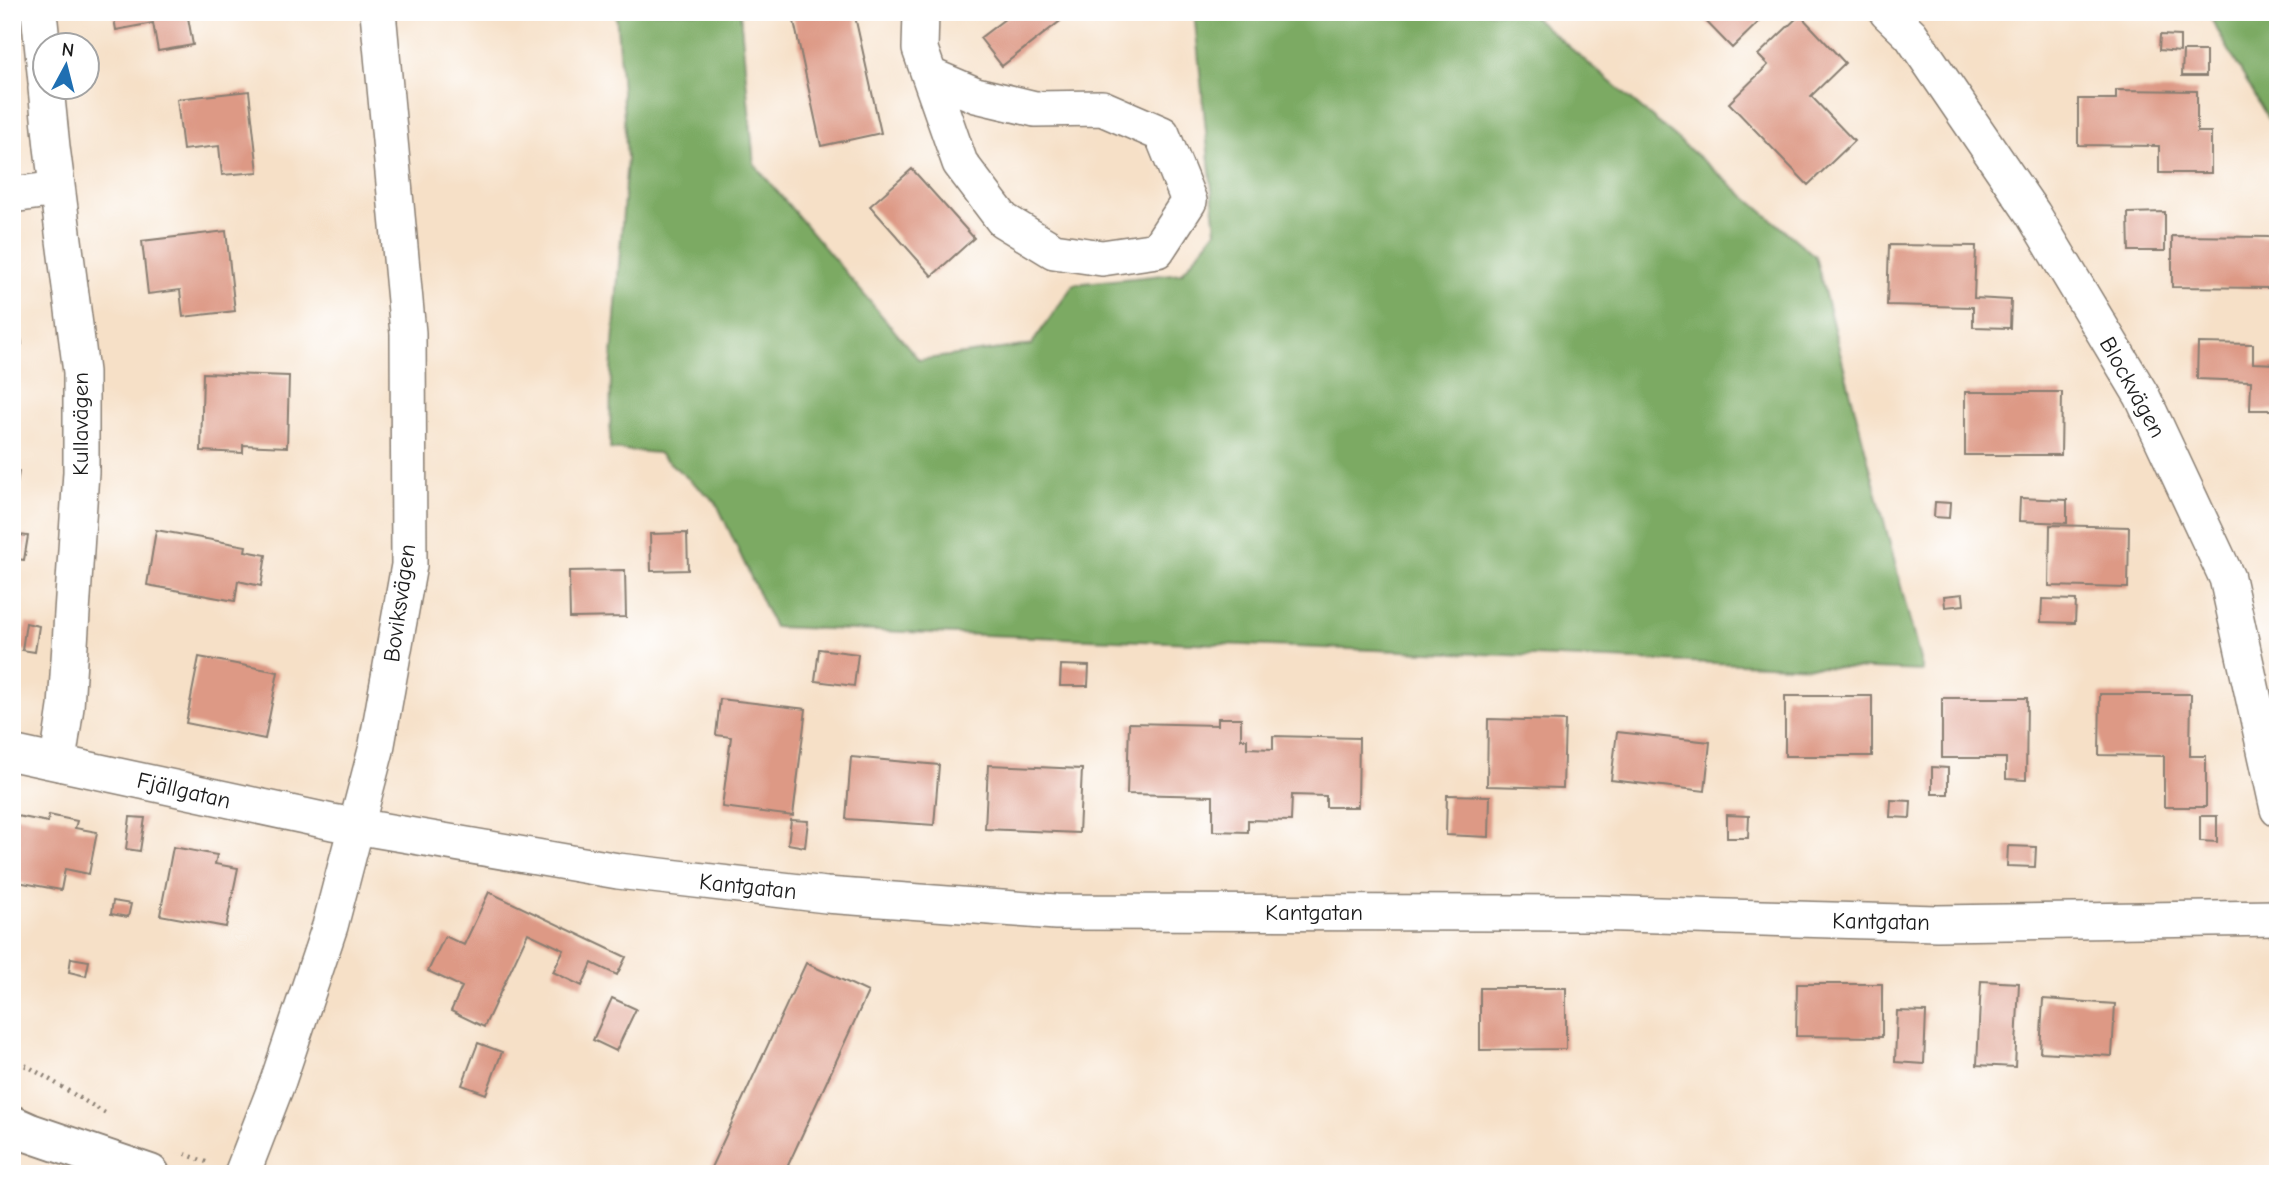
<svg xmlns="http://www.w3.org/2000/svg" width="2290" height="1186" font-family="'Comic Neue',sans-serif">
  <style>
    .forest { fill: #7caa63; stroke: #4c6340; stroke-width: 2 }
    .building { fill: #dd9985 }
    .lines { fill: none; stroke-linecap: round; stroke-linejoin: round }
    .street-casing { stroke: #897e72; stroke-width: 38 }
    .secondary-casing { stroke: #897e72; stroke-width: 42 }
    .path { stroke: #897e72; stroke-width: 4.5; stroke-dasharray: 2 5; stroke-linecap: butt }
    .street { stroke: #fff; stroke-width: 35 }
    .secondary { stroke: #fff; stroke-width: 38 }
    .labels { text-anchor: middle; stroke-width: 7; stroke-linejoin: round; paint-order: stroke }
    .street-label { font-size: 23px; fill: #1c1c1c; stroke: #fff }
  </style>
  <rect width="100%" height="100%" fill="#fff"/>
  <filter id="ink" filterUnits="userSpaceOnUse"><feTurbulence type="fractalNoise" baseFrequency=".0143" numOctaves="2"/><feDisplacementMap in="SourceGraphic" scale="14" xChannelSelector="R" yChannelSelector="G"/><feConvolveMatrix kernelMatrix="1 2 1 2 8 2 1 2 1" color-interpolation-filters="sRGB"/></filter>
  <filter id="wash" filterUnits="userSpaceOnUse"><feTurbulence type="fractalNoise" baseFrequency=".00686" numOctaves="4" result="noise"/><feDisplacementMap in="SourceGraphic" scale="28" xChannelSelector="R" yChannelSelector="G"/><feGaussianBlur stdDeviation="1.57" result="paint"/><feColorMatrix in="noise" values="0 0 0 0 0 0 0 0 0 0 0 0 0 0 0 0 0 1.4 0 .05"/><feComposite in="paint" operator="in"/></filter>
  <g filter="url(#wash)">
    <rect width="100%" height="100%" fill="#f6e0c7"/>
    <path class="forest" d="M616 12H740L754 164 919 360 1031 345 1074 284 1182 273 1216 231 1194 12H1528L1815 256 1923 671 774 627 716 502 658 453 610 449 611 371 627 158Z
      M2207 12H2278V136Z"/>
    <g id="blocks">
      <path class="building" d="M113 12H187L193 45 158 51 153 23 116 30Z
        M792 12H854L881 133 821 146Z
        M1014 12H1072L1002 66 980 38Z
        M1697 12H1769L1732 48Z
        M1800 15 1845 63 1811 96 1854 141 1808 185 1729 103 1768 65 1758 55Z
        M2160 35 2180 36V52L2159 50Z
        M2183 51H2206V76H2182Z
        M2116 90 2197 91V132H2211V173H2159V146L2078 145V99H2116Z
        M249 91 258 172 222 175 219 146 183 150 177 99Z
        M912 169 974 238 932 276 870 206Z
        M2165 212V251H2129L2128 213Z
        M226 231 235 311 183 317 180 290 148 294 142 241Z
        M2172 236 2271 237V288L2172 287Z
        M1889 245 1976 246 1974 298 2011 300 2010 328 1973 327V307L1887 305Z
        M14 294 22 344 12 345V295Z
        M2198 343 2253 344V363L2278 364V410H2250L2251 381 2197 379Z
        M203 373 289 376 287 447 243 445V453L201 451Z
        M1965 392H2062L2061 455H1965Z
        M12 470 19 471 14 504H12Z
        M2020 498 2067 500V523L2019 521Z
        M1935 502 1950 503 1949 518 1934 517Z
        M2050 525 2129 527 2128 588 2049 586Z
        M156 530 246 546 245 551 266 555 261 586 238 581 235 601 147 585Z
        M687 533 688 570 651 571 650 534Z
        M12 534 28 536 24 560 12 558Z
        M625 570 626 617 570 618 569 571Z
        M1963 594 1964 605 1945 607 1944 596Z
        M2042 599 2076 600 2075 623 2041 622Z
        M26 623 39 626 35 652 22 650Z
        M819 649 858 654 854 686 815 681Z
        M199 657 278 672 265 739 186 723Z
        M1061 665 1089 666 1088 686H1060Z
        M2100 694H2191L2190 756H2206V807H2164V756L2099 755Z
        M1785 696H1872V756H1785Z
        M1942 698H2027L2026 780 2006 779V758H1942Z
        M720 699 806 709 793 816 722 807 731 737 716 735Z
        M1218 718H1241V739H1247V748L1273 749V736L1359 738 1358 807H1326V796L1292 795 1291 821 1248 820V832L1213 831V796L1127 794 1129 723 1218 725Z
        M1488 719 1565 721 1563 788 1487 786Z
        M1617 732 1710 742 1705 791 1611 780Z
        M851 757 939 765 934 825 846 819Z
        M988 765 1082 769 1079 833 985 829Z
        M1932 767 1948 768V794H1932Z
        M1447 795 1490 796 1489 837 1446 835Z
        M1891 800 1911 801 1910 818 1890 817Z
        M12 815 48 822 49 815 77 821 75 828 97 832 89 874 65 869 61 890 12 881Z
        M1727 815 1749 816 1748 838H1727Z
        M2200 816H2217V842L2200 841Z
        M130 817 145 818 140 851 126 849Z
        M791 820 808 821 805 847 788 844Z
        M2008 846 2036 847 2035 867 2007 866Z
        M173 847 217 855 215 864 238 868 226 927 160 915Z
        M489 892 626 957 617 975 592 963 582 986 553 972 564 950 528 933 484 1027 451 1011 462 987 428 971 445 936 464 945Z
        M113 901 131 904 128 917 111 914Z
        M71 958 89 961 86 976 69 972Z
        M806 963 868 992 784 1174H708Z
        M1981 981 2019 983 2015 1067 1977 1065Z
        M1797 984H1882V1037L1796 1036Z
        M1480 988H1566V1049L1480 1050Z
        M612 998 636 1009 616 1051 593 1040Z
        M2043 999 2115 1004 2112 1056 2040 1052Z
        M1897 1011 1926 1012 1924 1064 1895 1062Z
        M478 1043 502 1052 486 1094 462 1085Z"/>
    </g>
  </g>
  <g filter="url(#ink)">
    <use href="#blocks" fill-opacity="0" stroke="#897e72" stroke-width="2"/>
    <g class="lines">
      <defs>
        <path id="street" d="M39 12 46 82
          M921 12 920 49 960 163 1003 220 1054 251 1102 258 1157 250 1189 201 1162 134 1102 108 1035 109 976 95 929 75
          M1887 12 1911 35 2033 214 2142 396 2227 578 2278 809
          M46 88 52 147 81 372V472L66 707 58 761
          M12 195 57 189
          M12 753 332 822 618 871 826 895 1056 912 1590 913 1937 923 2278 918
          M242 1174 278 1081 330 926 376 750 409 565 408 333 378 12"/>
        <path id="secondary" d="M12 1125 30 1133 150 1174"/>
      </defs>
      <use href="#street" class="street-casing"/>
      <use href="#secondary" class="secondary-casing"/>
      <path class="path" d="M12 1060 29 1067 108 1115
        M185 1154 206 1162"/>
      <use href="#street" class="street"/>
      <use href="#secondary" class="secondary"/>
    </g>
  </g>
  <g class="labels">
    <g class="street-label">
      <text transform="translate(2133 387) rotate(61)" y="8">Blockvägen</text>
      <text transform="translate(80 424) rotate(-90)" y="8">Kullavägen</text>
      <text transform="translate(399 603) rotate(-82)" y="8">Boviksvägen</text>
      <text transform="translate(184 790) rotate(13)" y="8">Fjällgatan</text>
      <text transform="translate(748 886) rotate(6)" y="8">Kantgatan</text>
      <text x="1314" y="920">Kantgatan</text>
      <text transform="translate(1881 921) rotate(1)" y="8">Kantgatan</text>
    </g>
  </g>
  <rect width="2290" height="1186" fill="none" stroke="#fff" stroke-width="42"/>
  <g transform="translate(66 66) rotate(7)"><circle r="33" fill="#ffffff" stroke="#a4a4a4" stroke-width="2"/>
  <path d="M0-5L12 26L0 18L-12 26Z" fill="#1f6fb2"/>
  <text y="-10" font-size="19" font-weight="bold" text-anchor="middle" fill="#1c1c1c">N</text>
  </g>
</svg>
